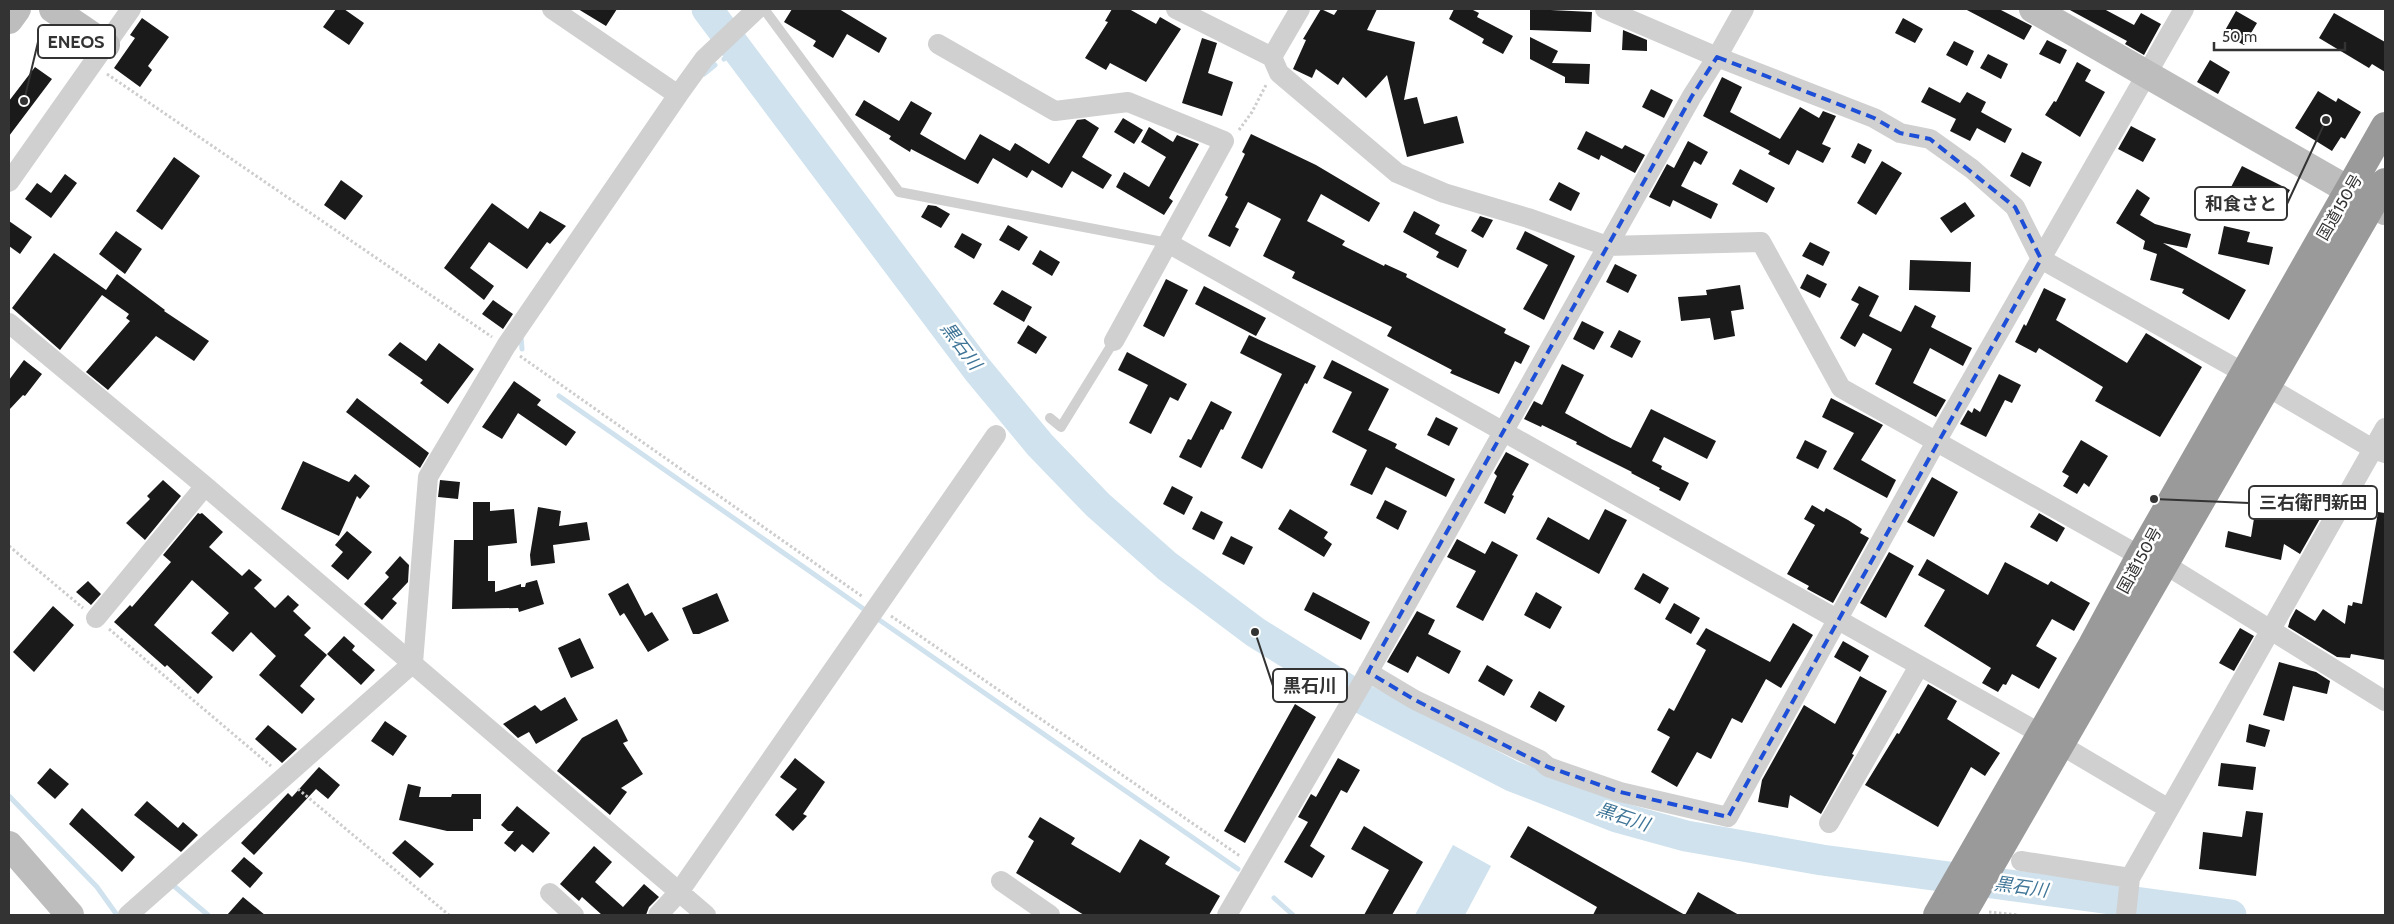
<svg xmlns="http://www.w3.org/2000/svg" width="2394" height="924" font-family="Cabin,'Noto Sans JP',sans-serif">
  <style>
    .water { fill: #cfe2ee }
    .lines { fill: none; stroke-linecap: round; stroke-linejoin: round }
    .stream { stroke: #cfe2ee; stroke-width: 5 }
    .river { stroke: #cfe2ee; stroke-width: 31 }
    .building { fill: #1a1a1a }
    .path { stroke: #cdcdcd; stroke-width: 3; stroke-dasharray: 2.5 2.5; stroke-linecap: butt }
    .lane { stroke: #d0d0d0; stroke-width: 10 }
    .street { stroke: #d0d0d0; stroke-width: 20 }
    .secondary { stroke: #bdbdbd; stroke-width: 28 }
    .highway { stroke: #9a9a9a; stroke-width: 28 }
    .marked { fill: none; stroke: #1d4ed8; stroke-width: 4; stroke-dasharray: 10 6; stroke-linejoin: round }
    .labels { text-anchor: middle; stroke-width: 5; stroke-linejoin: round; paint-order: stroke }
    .street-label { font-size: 16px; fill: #333; stroke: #fff }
    .water-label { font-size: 18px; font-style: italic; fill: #3f7597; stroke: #fff }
    .leader { fill: none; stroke: #333; stroke-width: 2 }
    .callout-dot { fill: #333; stroke: #fff; stroke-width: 2 }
    .callout { fill: #fff; stroke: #333; stroke-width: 2 }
    .callout-label { font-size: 18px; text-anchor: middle; font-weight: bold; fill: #333 }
  </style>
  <rect width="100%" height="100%" fill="#fff"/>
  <path class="water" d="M1453 845 1491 866 1465 915H1415Z"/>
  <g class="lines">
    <path class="stream" d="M724 59 738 49
      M704 74 715 65
      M521 337 522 349
      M559 396 868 612
      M875 617 1238 869
      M9 796 97 887 117 915
      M174 886 208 915
      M1274 898 1293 915"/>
    <path class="river" d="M707 9 977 369 1040 445 1098 505 1167 566 1255 632 1359 697 1512 776 1617 817 1686 836 1822 860 2231 915"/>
  </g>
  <path class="building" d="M336 9H344L364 23 349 45 323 27Z
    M578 9H617L606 26Z
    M792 9H839L887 38 879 53 847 34 833 58 813 46 816 41 784 22Z
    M1112 9H1129L1156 24 1160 17 1181 29 1146 82 1110 63 1106 70 1085 58 1108 22 1105 21Z
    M1321 9 1334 15 1338 9H1377L1367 30 1415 42 1404 100 1417 97 1424 124 1457 116 1464 143 1407 157 1387 75 1366 98 1343 77 1338 85 1316 69 1312 78 1293 69 1306 40 1303 39Z
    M1454 9H1471L1479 13 1477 17 1513 36 1503 54 1482 43 1484 39 1449 19Z
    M1530 9 1592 12 1591 32 1530 30Z
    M1965 9H1999L2032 26 2024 40Z
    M2068 9H2104L2134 25 2141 13 2161 24 2144 55 2125 44 2127 41Z
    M2236 11 2257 23 2244 45 2223 34Z
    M2334 13 2385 42V72L2372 64 2369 68 2319 38Z
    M142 18 169 37 148 66 152 70 140 87 114 68 135 38 130 35Z
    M1903 18 1923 29 1915 43 1895 33Z
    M1623 30 1647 40V51L1622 50Z
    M1530 37 1558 51 1552 63 1590 64 1589 84 1565 83V77L1530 59Z
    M1202 38 1217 43 1208 73 1233 82 1222 116 1182 103Z
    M2047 40 2067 50 2060 64 2039 54Z
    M1954 41 1974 51 1967 66 1946 55Z
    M1988 54 2008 64 2001 79 1980 68Z
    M2210 60 2230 72 2218 94 2197 82Z
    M2077 62 2091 70 2085 81 2105 92 2080 137 2045 115 2054 101 2056 102Z
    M35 67 52 79 9 136V101Z
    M1722 77 1742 87 1730 112 1780 139 1800 107 1819 118 1823 111 1836 116 1822 144 1831 148 1823 163 1797 150 1789 165 1768 154 1770 151 1703 116Z
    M1929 87 1960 103 1967 92 1986 102 1981 112 2012 129 2005 143 1977 128 1970 141 1950 131 1956 119 1921 102Z
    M1651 89 1673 100 1664 118 1642 107Z
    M2318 91 2336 102 2338 98 2361 112 2345 139 2341 137 2332 151 2295 128Z
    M864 100 899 121 911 101 932 113 920 134 965 160 980 134 1010 151 1015 143 1049 164 1077 120 1085 119 1099 128 1082 157 1112 175 1103 189 1072 171 1062 188 1032 170 1027 178 993 158 978 184 911 149 910 152 889 139 891 136 855 115Z
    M1123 118 1143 130 1134 144 1114 132Z
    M2131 126 2156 139 2143 162 2118 149Z
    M1149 127 1173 142 1177 135 1199 144 1169 198 1173 201 1164 215 1116 187 1124 172 1149 187 1166 157 1141 142Z
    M1586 131 1622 149 1625 145 1645 155 1635 173 1601 155 1599 160 1577 149Z
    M1251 134 1316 165 1380 203 1369 222 1321 194 1307 221 1345 241 1342 245 1384 266 1385 264 1407 274 1406 277 1506 329 1504 333 1530 346 1521 364 1515 361 1499 394 1450 373 1452 370 1387 336 1392 327 1292 278 1295 272 1263 256 1281 219 1248 202 1235 227 1239 229 1230 247 1208 236 1228 197 1225 195 1245 154 1242 152Z
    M1688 141 1708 152 1701 165 1694 161 1681 186 1718 204 1711 219 1673 200 1670 207 1649 197 1667 164 1674 168Z
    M1858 143 1872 150 1865 164 1851 157Z
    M2022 152 2042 162 2030 187 2010 176Z
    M174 157 200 176 162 230 136 211Z
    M1882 161 1902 173 1876 215 1857 203Z
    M2242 166 2290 190 2277 213 2230 189Z
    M1740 169 1775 188 1767 203 1732 184Z
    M65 174 77 183 51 218 25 199 37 183 51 193Z
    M341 180 363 196 345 220 324 205Z
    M1559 182 1580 193 1571 211 1549 200Z
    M2137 189 2150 198 2140 215 2155 224 2191 234 2187 248 2163 243 2246 290 2229 320 2182 293 2184 289 2150 280 2157 254 2143 249 2145 241 2116 223Z
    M1965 202 1975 216 1951 233 1940 218Z
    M492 203 528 229 540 211 566 226 550 244 547 242 527 269 489 242 470 268 494 286 484 300 444 268Z
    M928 205 936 206 950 214 941 228 921 217Z
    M1414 211 1440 225 1435 234 1467 250 1458 268 1436 257 1439 252 1403 232Z
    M1480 216 1493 220 1483 238 1471 231Z
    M9 221 32 237 20 254 9 246Z
    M1008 225 1028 237 1019 251 999 240Z
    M2224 226 2250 232 2247 242 2273 247 2269 265 2218 254Z
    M116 231 142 249 125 274 99 254Z
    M1525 231 1575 256 1544 320 1523 309 1548 265 1516 249Z
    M962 233 982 244 974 259 954 247Z
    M1810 242 1830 252 1823 266 1802 256Z
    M1040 250 1060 262 1052 276 1032 264Z
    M54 253 106 290 117 274 165 310 164 311 209 341 194 361 156 336 108 390 86 372 130 321 126 318 129 314 102 295 60 350 12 308Z
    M1910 260 1971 262 1970 292 1909 290Z
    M1615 264 1637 275 1628 293 1606 282Z
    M1807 274 1827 284 1820 298 1800 288Z
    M1166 279 1188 290 1164 337 1143 326Z
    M1740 285 1744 309 1731 311 1735 336 1714 340 1710 318 1681 321 1678 297 1707 295 1706 290Z
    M1204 286 1266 318 1256 336 1195 304Z
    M1859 286 1879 296 1869 316 1901 332 1915 305 1936 316 1931 327 1972 348 1963 366 1930 348 1913 383 1946 400 1936 417 1875 384 1892 349 1863 333 1855 347 1840 338 1859 304 1851 300Z
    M2044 288 2066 299 2056 320 2127 363 2146 333 2202 367 2160 437 2095 401 2103 387 2039 348 2036 353 2015 342 2024 324 2026 326Z
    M1002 290 1032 307 1024 322 993 304Z
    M493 300 513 314 503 329 482 314Z
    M1582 321 1604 332 1594 350 1573 339Z
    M1028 325 1047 337 1036 354 1017 343Z
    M1619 330 1641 341 1632 358 1610 347Z
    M1249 335 1316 366 1307 384 1305 383 1262 469 1241 458 1282 374 1240 353Z
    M400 342 426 361 439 343 474 369 448 404 420 383 423 380 388 355Z
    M1127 352 1187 384 1178 401 1170 397 1151 434 1129 423 1148 385 1118 370Z
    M24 360 42 374 25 396 23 395 9 410V380Z
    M1332 360 1389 389 1368 430 1397 444 1395 448 1455 479 1446 497 1386 467 1372 495 1350 485 1367 450 1332 432 1352 392 1323 378Z
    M1562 364 1584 375 1565 413 1612 439 1631 448 1651 409 1716 441 1707 459 1664 437 1652 461 1662 466 1661 469 1689 483 1680 501 1659 490 1660 488 1631 473 1632 472 1576 444 1577 442 1542 425 1541 427 1524 419 1534 401 1542 405Z
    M1999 374 2021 385 2012 403 2005 400 1986 437 1960 424 1968 410 1972 413 1974 408 1980 412Z
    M514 381 541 400 537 405 576 432 566 446 518 413 502 439 482 427Z
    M357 398 429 453 420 468 346 412Z
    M1831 398 1883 425 1861 460 1896 480 1887 498 1833 469 1854 433 1822 417Z
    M1211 401 1232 412 1223 430 1221 429 1201 468 1179 457 1188 439 1191 440Z
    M1436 417 1458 428 1449 446 1427 435Z
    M1805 440 1827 451 1818 469 1796 458Z
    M2081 440 2108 456 2089 487 2084 483 2077 494 2063 486 2069 476 2062 472Z
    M1506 452 1529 464 1512 495 1514 496 1505 514 1484 503 1497 476 1494 473Z
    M303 461 349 482 355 474 370 486 360 499 357 496 339 536 281 509Z
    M1932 477 1958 492 1934 537 1907 522Z
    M163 480 181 496 145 540 126 523 150 499 147 496Z
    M440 480 460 482 458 499 438 497Z
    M1172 486 1193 497 1184 515 1163 504Z
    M2263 491 2281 495 2280 500 2322 508 2321 517 2300 554 2284 544 2281 560 2225 547 2228 531 2251 537 2256 506H2260Z
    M1385 500 1407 511 1398 530 1376 518Z
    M473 502H490V511L514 509 517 543 488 546V581H495V592L521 584V587H525L526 583 537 580 544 604 519 612 518 608 452 609 454 540H473Z
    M1812 505 1824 512 1826 508 1848 520 1862 529 1860 533 1869 538 1833 603 1807 589 1809 586 1787 574 1815 525 1804 519Z
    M538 507 561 511 559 526 587 522 590 540 553 545 555 563 531 566 530 555Z
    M1290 509 1328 532 1324 538 1332 544 1324 557 1278 529Z
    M1605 509 1627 520 1599 574 1536 539 1548 517 1589 540Z
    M1201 511 1223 522 1214 540 1192 529Z
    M2378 512 2385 513V660L2351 654 2350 658 2337 657 2288 627 2290 620 2296 609 2315 621 2323 609 2345 624 2348 605 2352 606 2353 602 2362 604Z
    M198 513 200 514 202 513 223 532 209 547 242 576 249 569 262 580 254 588 275 608 288 595 299 605 293 611 311 628 304 635 327 655 300 686 315 699 302 714 259 675 276 656 251 632 233 652 211 633 229 613 192 580 154 625 213 677 198 694 167 665 165 667 114 622 130 605 132 607 171 562 163 555Z
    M2039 513 2065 528 2057 542 2030 527Z
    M347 531 372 552 348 580 331 566 343 552 335 545Z
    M1231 536 1253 547 1244 565 1222 554Z
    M1457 539 1485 554 1492 541 1518 555 1483 621 1456 607 1476 571 1447 557Z
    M1889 552 1914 566 1886 618 1860 603Z
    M400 556 409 565 408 582 392 599 397 603 382 620 364 604 389 577 385 573Z
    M1927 559 1988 595 2005 562 2048 585 2051 581 2090 603 2074 631 2052 619 2036 646 2057 658 2039 689 2012 674 2006 685 2003 684 1998 692 1982 683 1991 668 1924 626 1945 590 1918 575Z
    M1643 573 1669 588 1660 604 1634 589Z
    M88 581 101 594 91 605 76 592Z
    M628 583 645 616 652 612 669 640 648 652 624 613 620 616 608 594Z
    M1313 592 1370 622 1361 640 1304 610Z
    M1536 592 1562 607 1550 629 1524 615Z
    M717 593 729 621 699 634H693L682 608Z
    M1674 603 1700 618 1691 634 1665 619Z
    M53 606 74 625 34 672 13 652Z
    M1417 611 1435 620 1428 634 1461 651 1449 674 1417 656 1408 673 1387 662Z
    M1793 623 1813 635 1781 688 1766 679 1742 723 1732 718 1711 759 1697 752 1677 787 1651 772 1670 737 1657 730 1669 708 1674 711 1706 650 1696 644 1706 628 1770 662Z
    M2240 628 2254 636 2234 671 2219 663Z
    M344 636 355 646 352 650 375 670 361 685 327 654Z
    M580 638 594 668 571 678 558 648Z
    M1843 641 1869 656 1860 672 1834 657Z
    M2279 662 2316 672 2330 681 2327 694 2293 686 2284 721 2263 715Z
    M1487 665 1513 680 1504 696 1478 681Z
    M1860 676 1887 691 1852 754 1854 755 1821 814 1790 795 1788 808 1758 802 1762 780 1804 705 1835 724Z
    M1928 684 1957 701 1947 719 2000 753 1985 776 1971 767 1938 827 1865 785 1897 733 1899 734Z
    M1539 691 1565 706 1556 722 1530 707Z
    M565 697 578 720 536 744 529 732 518 738 503 724 535 705 541 711Z
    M1295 704 1316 717 1245 843 1224 831Z
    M617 719 628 741 623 743 643 774 621 788 627 792 610 815 557 771 582 738Z
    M385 721 407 736 393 756 371 741Z
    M2249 724 2270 730 2265 747 2246 742Z
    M268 725 297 749 282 763 255 739Z
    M795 758 825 782 803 814 807 816 793 831 775 815 797 789 780 777Z
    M1338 758 1360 770 1347 793 1341 790 1310 846 1325 856 1312 878 1284 862 1308 822 1298 817 1311 794 1316 797Z
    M2221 763 2256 767 2253 790 2218 786Z
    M319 767 340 785 328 799 316 789 254 855 241 843 288 793 292 797Z
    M50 768 69 784 55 799 37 783Z
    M408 784 421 787 419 797H451L452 794H481V819H473V831H447L399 820Z
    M147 801 178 828 183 822 198 835 181 852 134 815Z
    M517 806 550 833 533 853 522 844 515 852 504 843 514 831H508L501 825Z
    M82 808 135 857 122 872 69 824Z
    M2246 811 2263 813 2256 876 2199 869 2203 832 2242 837Z
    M1040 817 1075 838 1071 844 1120 873 1140 839 1170 857 1165 864 1220 896 1209 915H1084L1016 873 1034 841 1028 837Z
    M1364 826 1423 862 1392 915H1364L1389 870 1351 849Z
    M1528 826 1685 915H1593L1597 907 1510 857Z
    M405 840 434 864 420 878 392 853Z
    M594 846 612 862 595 882 623 907 644 884 659 897 649 907 646 915H602L582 897 579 901 560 884Z
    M244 857 263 873 250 888 231 871Z
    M1698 892 1739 915H1685Z
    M243 897 265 915H227Z"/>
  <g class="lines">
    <path class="path" d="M107 74 492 337
      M1239 130 1252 112 1266 85
      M520 356 863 597
      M9 546 83 608
      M891 616 1240 856
      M109 629 271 766
      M298 789 449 915
      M1989 912 2018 915"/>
    <path class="lane" d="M764 9 899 192 1168 243
      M1050 418 1061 427 1114 341"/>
    <path class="street" d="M552 9 678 95
      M1176 9 1272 57 1279 73 1397 173 1444 193 1528 218 1607 246 1761 242 1841 388 2140 556
      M1605 9 1717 57 1874 118 1900 133 1930 139 1972 169 2015 207 2041 259 2244 373
      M938 44 1055 111 1128 102 1224 141 1114 341
      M1272 57 1300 9
      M9 182 131 9
      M1168 243 2041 734
      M9 323 205 486 706 915
      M2268 387 2373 449 2385 453
      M2166 565 2385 701
      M96 618 205 486
      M1368 672 1415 700 1540 760 1548 767 1620 792 1728 817 1937 440 2184 9
      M2061 745 2169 809
      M1829 823 1919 666
      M2021 861 2130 878
      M1001 881 1050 915
      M550 893 574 915
      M128 915 413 663 428 477 506 346 678 95 704 59 757 9
      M658 915 679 892 996 435
      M1227 915 1365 678 1692 96 1717 57 1744 9
      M2126 915 2130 878 2385 428"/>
    <path class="secondary" d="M53 9 106 45
      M2033 9 2385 211
      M9 20 17 9
      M9 845 70 915"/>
    <path class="highway" d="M1937 915 2092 645 2140 556 2385 126
      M1962 915 2385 182"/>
  </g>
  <path class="marked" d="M1717 57 1874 118 1900 133 1930 139 2015 207 2041 259 1728 817 1620 792 1548 767 1415 700 1368 672 1692 96Z"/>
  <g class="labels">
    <g class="street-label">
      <text transform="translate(2339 207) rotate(-60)" y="6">国道150号</text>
      <text transform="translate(2139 560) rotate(-61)" y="6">国道150号</text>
    </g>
    <g class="water-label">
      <text transform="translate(961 346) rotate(53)" y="6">黒石川</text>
      <text transform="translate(1623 817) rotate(18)" y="6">黒石川</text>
      <text transform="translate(2021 887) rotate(8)" y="6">黒石川</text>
    </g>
  </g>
  <path class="leader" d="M24 101L38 42M2326 120L2287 204M2154 499L2249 503M1255 632L1273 686"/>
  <g class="callout-dot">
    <circle cx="24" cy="101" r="5"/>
    <circle cx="2326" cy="120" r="5"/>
    <circle cx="2154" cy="499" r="5"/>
    <circle cx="1255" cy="632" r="5"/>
  </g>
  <g class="callout">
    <rect x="38" y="25" width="77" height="33" rx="5"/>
    <rect x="2195" y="187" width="92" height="33" rx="5"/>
    <rect x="2249" y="486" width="128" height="33" rx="5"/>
    <rect x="1273" y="669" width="74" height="33" rx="5"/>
  </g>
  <g class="callout-label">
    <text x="76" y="48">ENEOS</text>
    <text x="2241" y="210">和食さと</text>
    <text x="2313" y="509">三右衛門新田</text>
    <text x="1310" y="692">黒石川</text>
  </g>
  <rect width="2394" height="924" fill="none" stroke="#333333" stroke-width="20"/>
  <path d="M2214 42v8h131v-8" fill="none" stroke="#333333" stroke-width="2.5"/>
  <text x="2222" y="42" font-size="15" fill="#333333" stroke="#ffffff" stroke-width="4" paint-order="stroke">50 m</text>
</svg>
